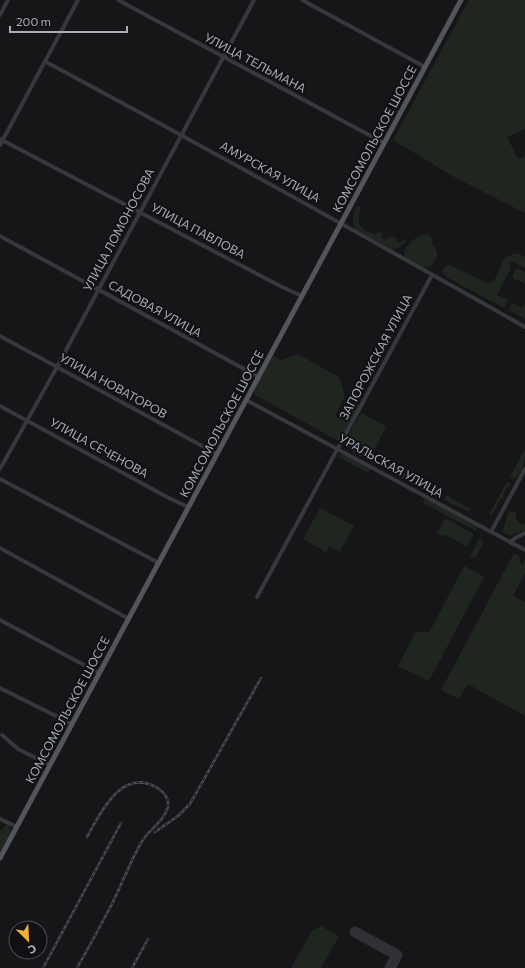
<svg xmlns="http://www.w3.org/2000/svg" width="525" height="968" font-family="Commissioner,sans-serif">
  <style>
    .green { fill: #1e261f }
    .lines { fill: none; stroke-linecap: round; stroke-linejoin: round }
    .taxiway { stroke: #303135; stroke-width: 11 }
    .minor { stroke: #37383d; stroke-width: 4 }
    .major { stroke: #53555c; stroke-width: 5 }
    .rail-casing { stroke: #4a4c52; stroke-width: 2.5 }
    .rail { stroke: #111113; stroke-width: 1; stroke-dasharray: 3; stroke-linecap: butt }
    .labels { text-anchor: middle; stroke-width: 4; stroke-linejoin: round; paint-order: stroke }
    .street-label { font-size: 12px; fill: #a8adb8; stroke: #111113 }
  </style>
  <rect width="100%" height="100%" fill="#161618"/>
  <path class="green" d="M469 0H525V129L507 137 518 159 525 156V213L456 178 393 140Z
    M358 206 361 207C356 221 358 231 375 234L378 232 382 233V238L386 240 388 237 393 236 397 239 398 243 405 239 406 242 398 248 391 249 356 230C351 222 352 213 358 206Z
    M427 234 433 239 432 244C440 253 438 256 431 266L423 268 405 258C401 246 417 235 427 234Z
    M518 253 525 257V268L512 261 509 262 511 268 497 295 508 300 504 308 448 278 442 273V271L445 266 450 265 487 283H491L495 279 505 257Z
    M516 269H519L525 272V284L513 278V275Z
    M512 303 522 308 525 303V319L509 310Z
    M298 354 339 377 345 396 335 416 345 421 354 403 359 406 340 442 255 395 253 390 273 355 281 360Z
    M361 413 386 426 372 456 366 458C362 456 355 454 351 451 341 441 356 422 361 413Z
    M525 449C525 459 524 474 513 479L510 477Z
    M342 454H345L371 468 368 473 337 456Z
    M399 471 438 491 436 496 396 475Z
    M507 482 510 483 511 486 507 488 503 496 504 500 501 498 492 516 489 514Z
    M446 495 471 509 469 512 444 500Z
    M425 498 478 526 476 531 423 503Z
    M320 508 354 526 340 552 329 547 326 552 303 539Z
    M509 511 517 513 516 519 521 524H525V530L510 535 504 533 503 530Z
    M445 518 474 534 467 547 446 535 443 536 437 534Z
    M479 539 484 542 475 559 470 556Z
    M514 553 520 557V563L524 564V559L525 560V573L513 596 525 602V716L468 684 459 699 441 690Z
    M464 566 484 577 429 681 398 666 415 633 422 631 429 633Z
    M7 824 10 826 11 832 0 852V829L2 830Z
    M321 926 339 936 321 968H291L312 931Z"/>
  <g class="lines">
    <path class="taxiway" d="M355 932 397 955 390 968"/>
    <path class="minor" d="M118 0 384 143
      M302 0 425 67
      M0 15 8 0
      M46 62C207 148 366 237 525 327
      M0 139 282 287 302 296
      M0 145 78 0
      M0 236 259 377
      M0 336 217 454
      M246 400 525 550
      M0 406 167 497 188 507
      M0 469 57 367 254 0
      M0 479 159 563
      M491 532 525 469
      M510 542 517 537 525 533
      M0 548 129 619
      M257 597 432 275
      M0 620 99 673
      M0 688 72 724
      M2 735 18 749 50 765
      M0 819 17 827"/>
    <path class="major" d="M0 858 461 0"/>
    <defs>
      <path id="rail" d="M155 832 178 816 190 804 261 678
        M43 968 121 823
        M77 968C89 947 101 925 112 904 122 884 130 862 141 843 148 830 164 822 168 807 169 799 165 793 159 789 123 765 101 812 87 837
        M132 968 148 939"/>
    </defs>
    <use href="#rail" class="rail-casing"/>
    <use href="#rail" class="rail"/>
  </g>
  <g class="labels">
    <g class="street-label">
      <text transform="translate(255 63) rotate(28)" y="4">УЛИЦА ТЕЛЬМАНА</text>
      <text transform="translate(375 139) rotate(-62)" y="4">КОМСОМОЛЬСКОЕ ШОССЕ</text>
      <text transform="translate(270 172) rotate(29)" y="4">АМУРСКАЯ УЛИЦА</text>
      <text transform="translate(119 230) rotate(-62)" y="4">УЛИЦА ЛОМОНОСОВА</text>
      <text transform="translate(198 231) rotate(28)" y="4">УЛИЦА ПАВЛОВА</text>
      <text transform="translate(155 309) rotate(29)" y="4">САДОВАЯ УЛИЦА</text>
      <text transform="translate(376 357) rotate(-62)" y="4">ЗАПОРОЖСКАЯ УЛИЦА</text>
      <text transform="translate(113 386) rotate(29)" y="4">УЛИЦА НОВАТОРОВ</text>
      <text transform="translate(222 424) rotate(-62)" y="4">КОМСОМОЛЬСКОЕ ШОССЕ</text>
      <text transform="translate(99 448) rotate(29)" y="4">УЛИЦА СЕЧЕНОВА</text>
      <text transform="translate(391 466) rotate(29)" y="4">УРАЛЬСКАЯ УЛИЦА</text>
      <text transform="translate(68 710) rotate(-62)" y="4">КОМСОМОЛЬСКОЕ ШОССЕ</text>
    </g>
  </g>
  <g transform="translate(28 940) rotate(156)"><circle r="19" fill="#111113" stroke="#4d4f55"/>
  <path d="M0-3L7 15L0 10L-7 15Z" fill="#f2b134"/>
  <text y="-6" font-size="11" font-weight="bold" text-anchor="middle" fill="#a8adb8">С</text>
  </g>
  <path d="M10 26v6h117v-6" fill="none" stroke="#a8adb8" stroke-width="2"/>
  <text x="16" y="26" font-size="12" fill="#a8adb8" stroke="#111113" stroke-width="3" paint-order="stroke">200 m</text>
</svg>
